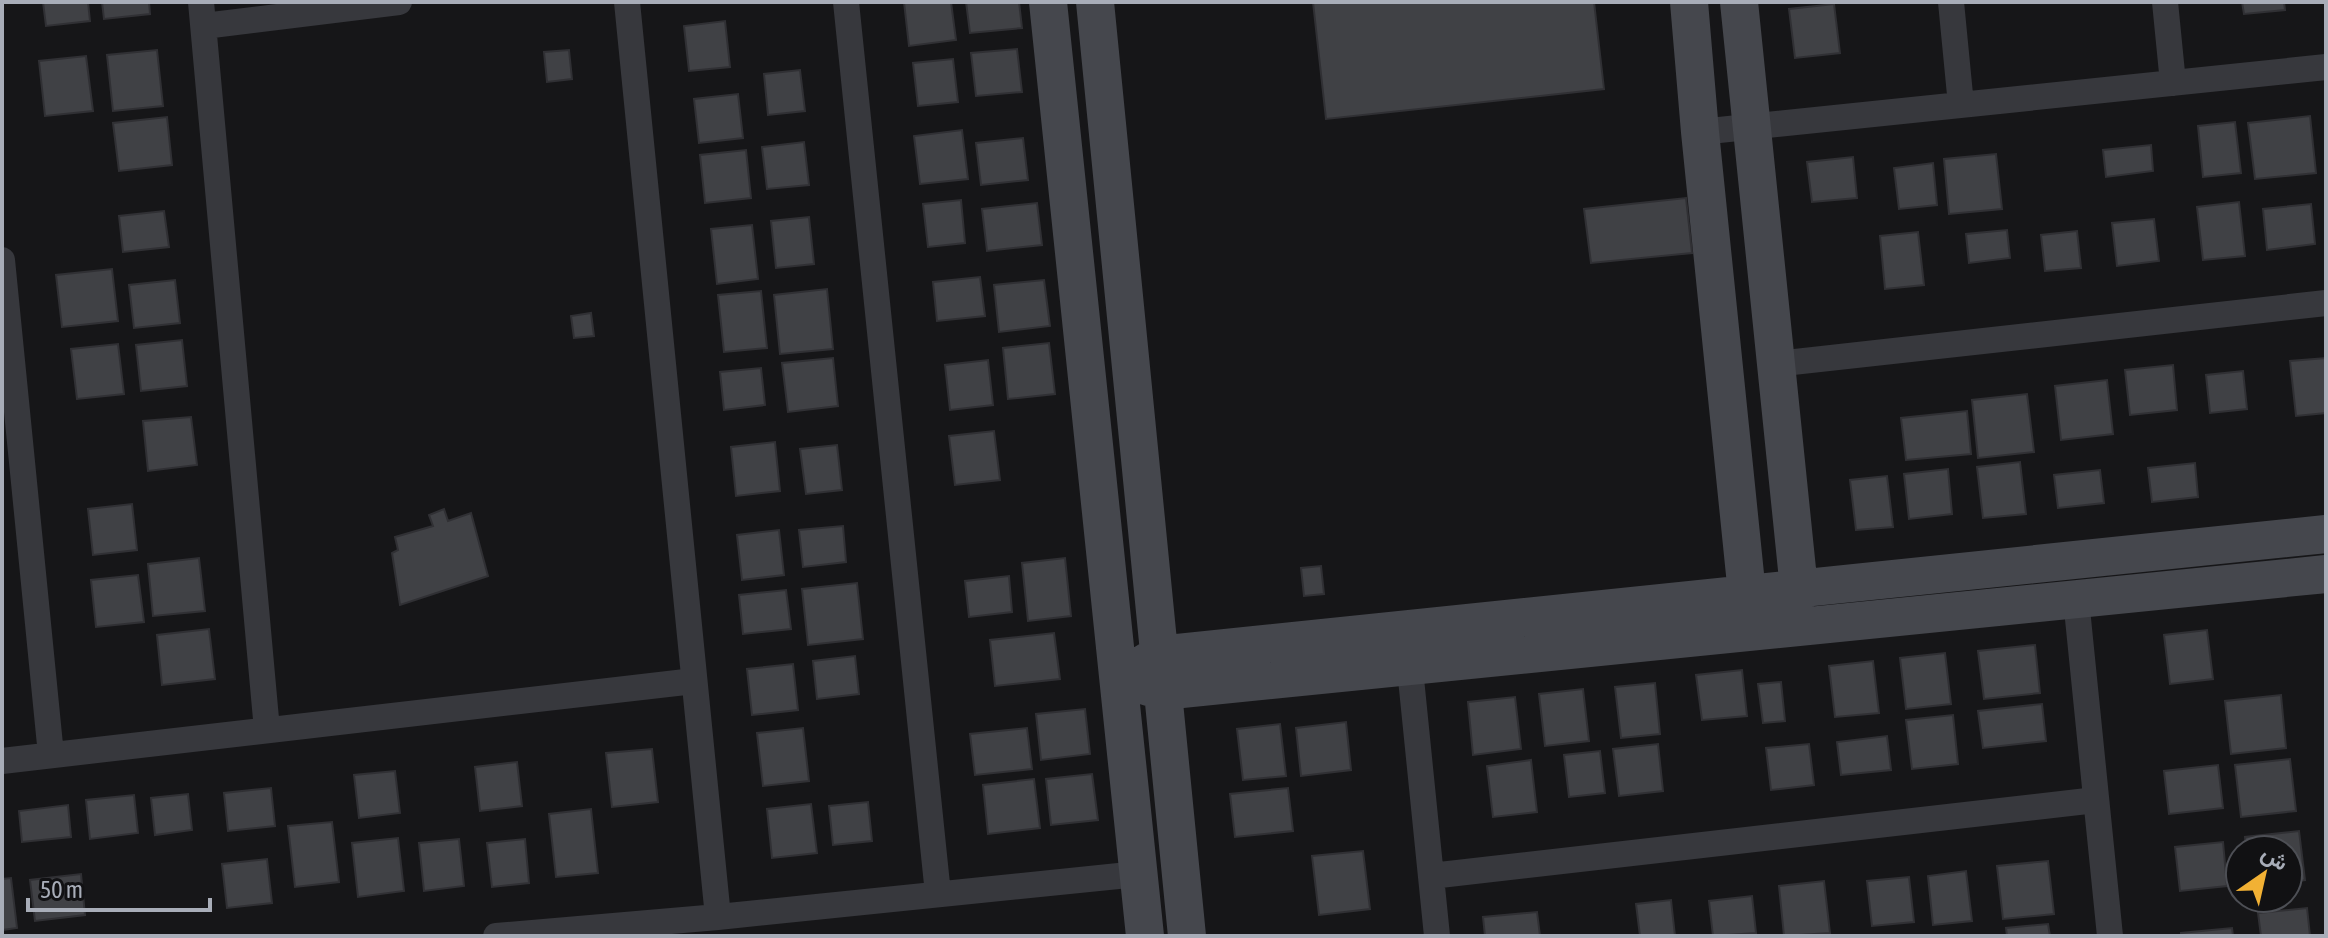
<svg xmlns="http://www.w3.org/2000/svg" width="2328" height="938" font-family="'Asap Condensed',Vazirmatn,sans-serif">
  <style>
    .building { fill: #404145; stroke: #303034; stroke-width: 2 }
    .lines { fill: none; stroke-linecap: round; stroke-linejoin: round }
    .street { stroke: #37383d; stroke-width: 26 }
    .secondary { stroke: #45474d; stroke-width: 38 }
  </style>
  <rect width="100%" height="100%" fill="#161618"/>
  <path class="building" d="M43 2H88L90 21 46 26Z
    M102 2H149L150 14 104 19Z
    M904 2H951L956 40 909 46Z
    M966 2H1019L1022 28 970 33Z
    M1313 2H1594L1604 89 1326 119Z
    M2242 2H2284L2285 10 2244 14Z
    M1834 4 1840 53 1795 58 1789 9Z
    M725 21 730 67 689 71 684 26Z
    M1017 49 1022 92 976 96 971 53Z
    M157 50 163 106 113 111 107 55Z
    M569 50 572 79 547 82 544 52Z
    M86 56 93 111 45 116 39 61Z
    M953 59 958 102 918 106 913 63Z
    M800 70 805 111 768 115 764 74Z
    M738 94 743 138 699 143 694 99Z
    M2310 116 2316 173 2255 179 2248 123Z
    M167 117 172 165 119 171 113 123Z
    M2235 122 2241 173 2203 177 2198 126Z
    M962 130 968 179 920 184 914 136Z
    M1023 138 1028 180 981 185 976 143Z
    M804 142 809 185 767 189 762 147Z
    M2151 145 2153 171 2106 177 2103 150Z
    M746 150 751 198 705 203 700 155Z
    M1996 154 2002 209 1949 214 1944 159Z
    M1853 157 1857 198 1812 202 1807 162Z
    M1933 163 1937 205 1899 209 1894 168Z
    M1686 198 1692 253 1591 263 1584 209Z
    M961 200 965 243 928 247 923 204Z
    M2239 202 2245 256 2203 260 2197 207Z
    M1037 203 1042 245 987 251 982 209Z
    M2311 204 2315 244 2267 250 2263 209Z
    M164 211 169 247 123 252 119 216Z
    M809 217 814 264 776 268 771 221Z
    M2154 219 2159 261 2117 266 2112 223Z
    M752 225 758 279 717 284 711 229Z
    M2007 230 2010 258 1969 263 1966 234Z
    M2077 231 2081 268 2045 271 2041 235Z
    M1918 232 1924 285 1885 289 1880 236Z
    M112 269 118 321 62 327 56 275Z
    M980 277 985 316 937 321 933 282Z
    M175 280 180 323 134 328 129 285Z
    M1044 280 1050 326 999 332 994 285Z
    M827 289 833 349 780 354 774 295Z
    M761 291 767 348 724 352 718 295Z
    M591 313 594 336 574 338 571 316Z
    M182 340 187 386 141 391 136 345Z
    M1049 343 1055 394 1008 399 1003 348Z
    M118 344 124 394 77 399 71 349Z
    M833 358 838 406 788 412 782 363Z
    M2326 358V413L2296 416 2290 361Z
    M988 360 993 405 950 410 945 365Z
    M2173 365 2177 410 2130 415 2125 370Z
    M761 368 765 405 724 410 720 372Z
    M2243 371 2247 409 2210 413 2206 375Z
    M2107 380 2113 434 2061 440 2055 386Z
    M2027 394 2034 452 1978 458 1972 400Z
    M1967 411 1971 454 1906 460 1901 418Z
    M191 417 197 465 148 471 143 421Z
    M994 431 1000 480 955 485 949 436Z
    M775 442 780 491 736 496 731 447Z
    M837 445 842 490 806 494 800 449Z
    M2020 462 2026 514 1983 518 1977 467Z
    M2195 463 2198 497 2152 502 2148 468Z
    M1948 469 1952 514 1909 519 1904 474Z
    M2100 470 2104 503 2058 508 2054 475Z
    M1887 476 1893 527 1856 530 1850 480Z
    M132 504 137 550 93 555 88 509Z
    M444 509 448 521 471 513 488 576 400 605 392 553 398 550 395 537 433 526 429 515Z
    M843 526 846 562 803 567 799 530Z
    M779 530 784 575 742 580 737 535Z
    M199 558 205 611 153 616 148 564Z
    M1065 558 1071 616 1028 621 1022 563Z
    M1321 566 1324 594 1304 596 1301 568Z
    M138 575 144 622 96 627 91 580Z
    M1009 576 1012 612 969 617 965 581Z
    M857 583 863 639 808 645 802 589Z
    M786 590 791 629 743 634 739 595Z
    M209 629 215 679 162 685 157 635Z
    M2207 630 2213 679 2170 684 2164 635Z
    M1054 633 1060 679 995 686 990 640Z
    M2035 645 2040 693 1984 699 1978 651Z
    M1945 653 1951 704 1906 709 1900 658Z
    M855 656 859 694 817 699 813 661Z
    M1873 661 1879 713 1835 717 1829 666Z
    M793 664 798 710 752 715 747 669Z
    M1742 670 1747 716 1702 720 1696 675Z
    M1781 682 1785 721 1763 723 1758 684Z
    M1655 683 1660 734 1621 738 1615 687Z
    M1583 689 1589 741 1545 746 1539 694Z
    M2281 695 2286 748 2231 754 2225 701Z
    M1515 697 1521 749 1473 755 1468 702Z
    M2042 704 2046 741 1983 748 1978 711Z
    M1085 709 1090 754 1041 760 1036 714Z
    M1953 715 1958 764 1912 769 1906 720Z
    M1346 722 1351 770 1301 776 1296 728Z
    M1280 724 1286 776 1243 780 1237 729Z
    M803 728 809 781 763 786 757 733Z
    M1027 728 1032 769 975 775 970 734Z
    M1887 736 1891 770 1841 775 1837 742Z
    M1658 744 1663 791 1619 796 1613 749Z
    M1809 744 1814 785 1771 790 1766 748Z
    M652 749 658 802 612 807 606 753Z
    M1600 751 1605 793 1569 797 1564 755Z
    M2290 759 2296 811 2241 817 2235 765Z
    M1531 760 1537 812 1493 817 1487 766Z
    M517 762 522 806 480 811 475 767Z
    M2218 765 2223 808 2169 814 2164 771Z
    M395 771 400 813 359 818 354 775Z
    M1092 774 1098 820 1051 825 1046 779Z
    M1034 779 1040 828 988 834 983 785Z
    M271 788 275 826 228 831 224 793Z
    M1288 788 1293 831 1235 837 1230 794Z
    M188 794 192 830 155 835 151 798Z
    M134 795 138 833 90 839 86 800Z
    M868 802 872 841 833 845 829 806Z
    M811 804 817 853 772 858 767 809Z
    M68 805 71 837 22 842 19 811Z
    M591 809 598 873 556 877 549 814Z
    M332 822 339 882 295 887 288 826Z
    M2299 831 2305 880 2288 882V850H2246L2245 837Z
    M398 838 404 891 358 897 352 843Z
    M459 839 464 886 424 891 419 843Z
    M525 839 529 883 492 887 487 843Z
    M2223 842 2227 886 2180 891 2175 847Z
    M1363 851 1370 909 1319 915 1312 856Z
    M267 859 272 903 227 908 222 864Z
    M2048 861 2054 914 2003 919 1997 866Z
    M1966 871 1972 921 1933 925 1928 876Z
    M81 874 85 915 35 921 30 880Z
    M1909 877 1914 922 1872 926 1867 881Z
    M11 878 17 928 2 930V879Z
    M1824 881 1830 933 1784 936 1779 886Z
    M1752 896 1756 933 1713 936 1709 901Z
    M1671 900 1675 936H1640L1636 904Z
    M2307 908 2310 936H2261L2258 913Z
    M1537 912 1540 936H1485L1483 917Z
    M2048 924 2050 936H2007L2006 928Z
    M2232 928 2233 936H2181V933Z"/>
  <g class="lines">
    <path class="street" d="M201 2 267 730
      M627 2 718 917
      M846 2 938 894
      M1951 2 1961 105
      M2165 2 2173 83
      M204 26 399 2
      M1700 132 2326 67
      M2 260 51 755
      M1776 364 2326 303
      M2076 599 2110 936
      M1408 649 1437 936
      M2 761 694 681
      M1431 876 2096 800
      M496 936 718 917 1138 874"/>
    <path class="secondary" d="M1048 2 1145 936
      M1095 2 1187 936
      M1689 2 1700 132 1747 594 1788 628 1799 589 1739 2
      M1120 678 1158 655 2326 534
      M1120 678 1162 691 2326 574"/>
  </g>
  <rect width="2328" height="938" fill="none" stroke="#a8adb8" stroke-width="8"/>
  <g transform="translate(2264 874) rotate(34)"><circle r="38" fill="#111113" stroke="#4d4f55" stroke-width="2"/>
  <path d="M0-6L14 30L0 20L-14 30Z" fill="#f2b134"/>
  <text y="-12" font-size="22" font-weight="bold" text-anchor="middle" fill="#a8adb8">ش</text>
  </g>
  <path d="M28 898v12h182v-12" fill="none" stroke="#a8adb8" stroke-width="4"/>
  <text x="40" y="898" font-size="24" fill="#a8adb8" stroke="#111113" stroke-width="6" paint-order="stroke">50 m</text>
</svg>
